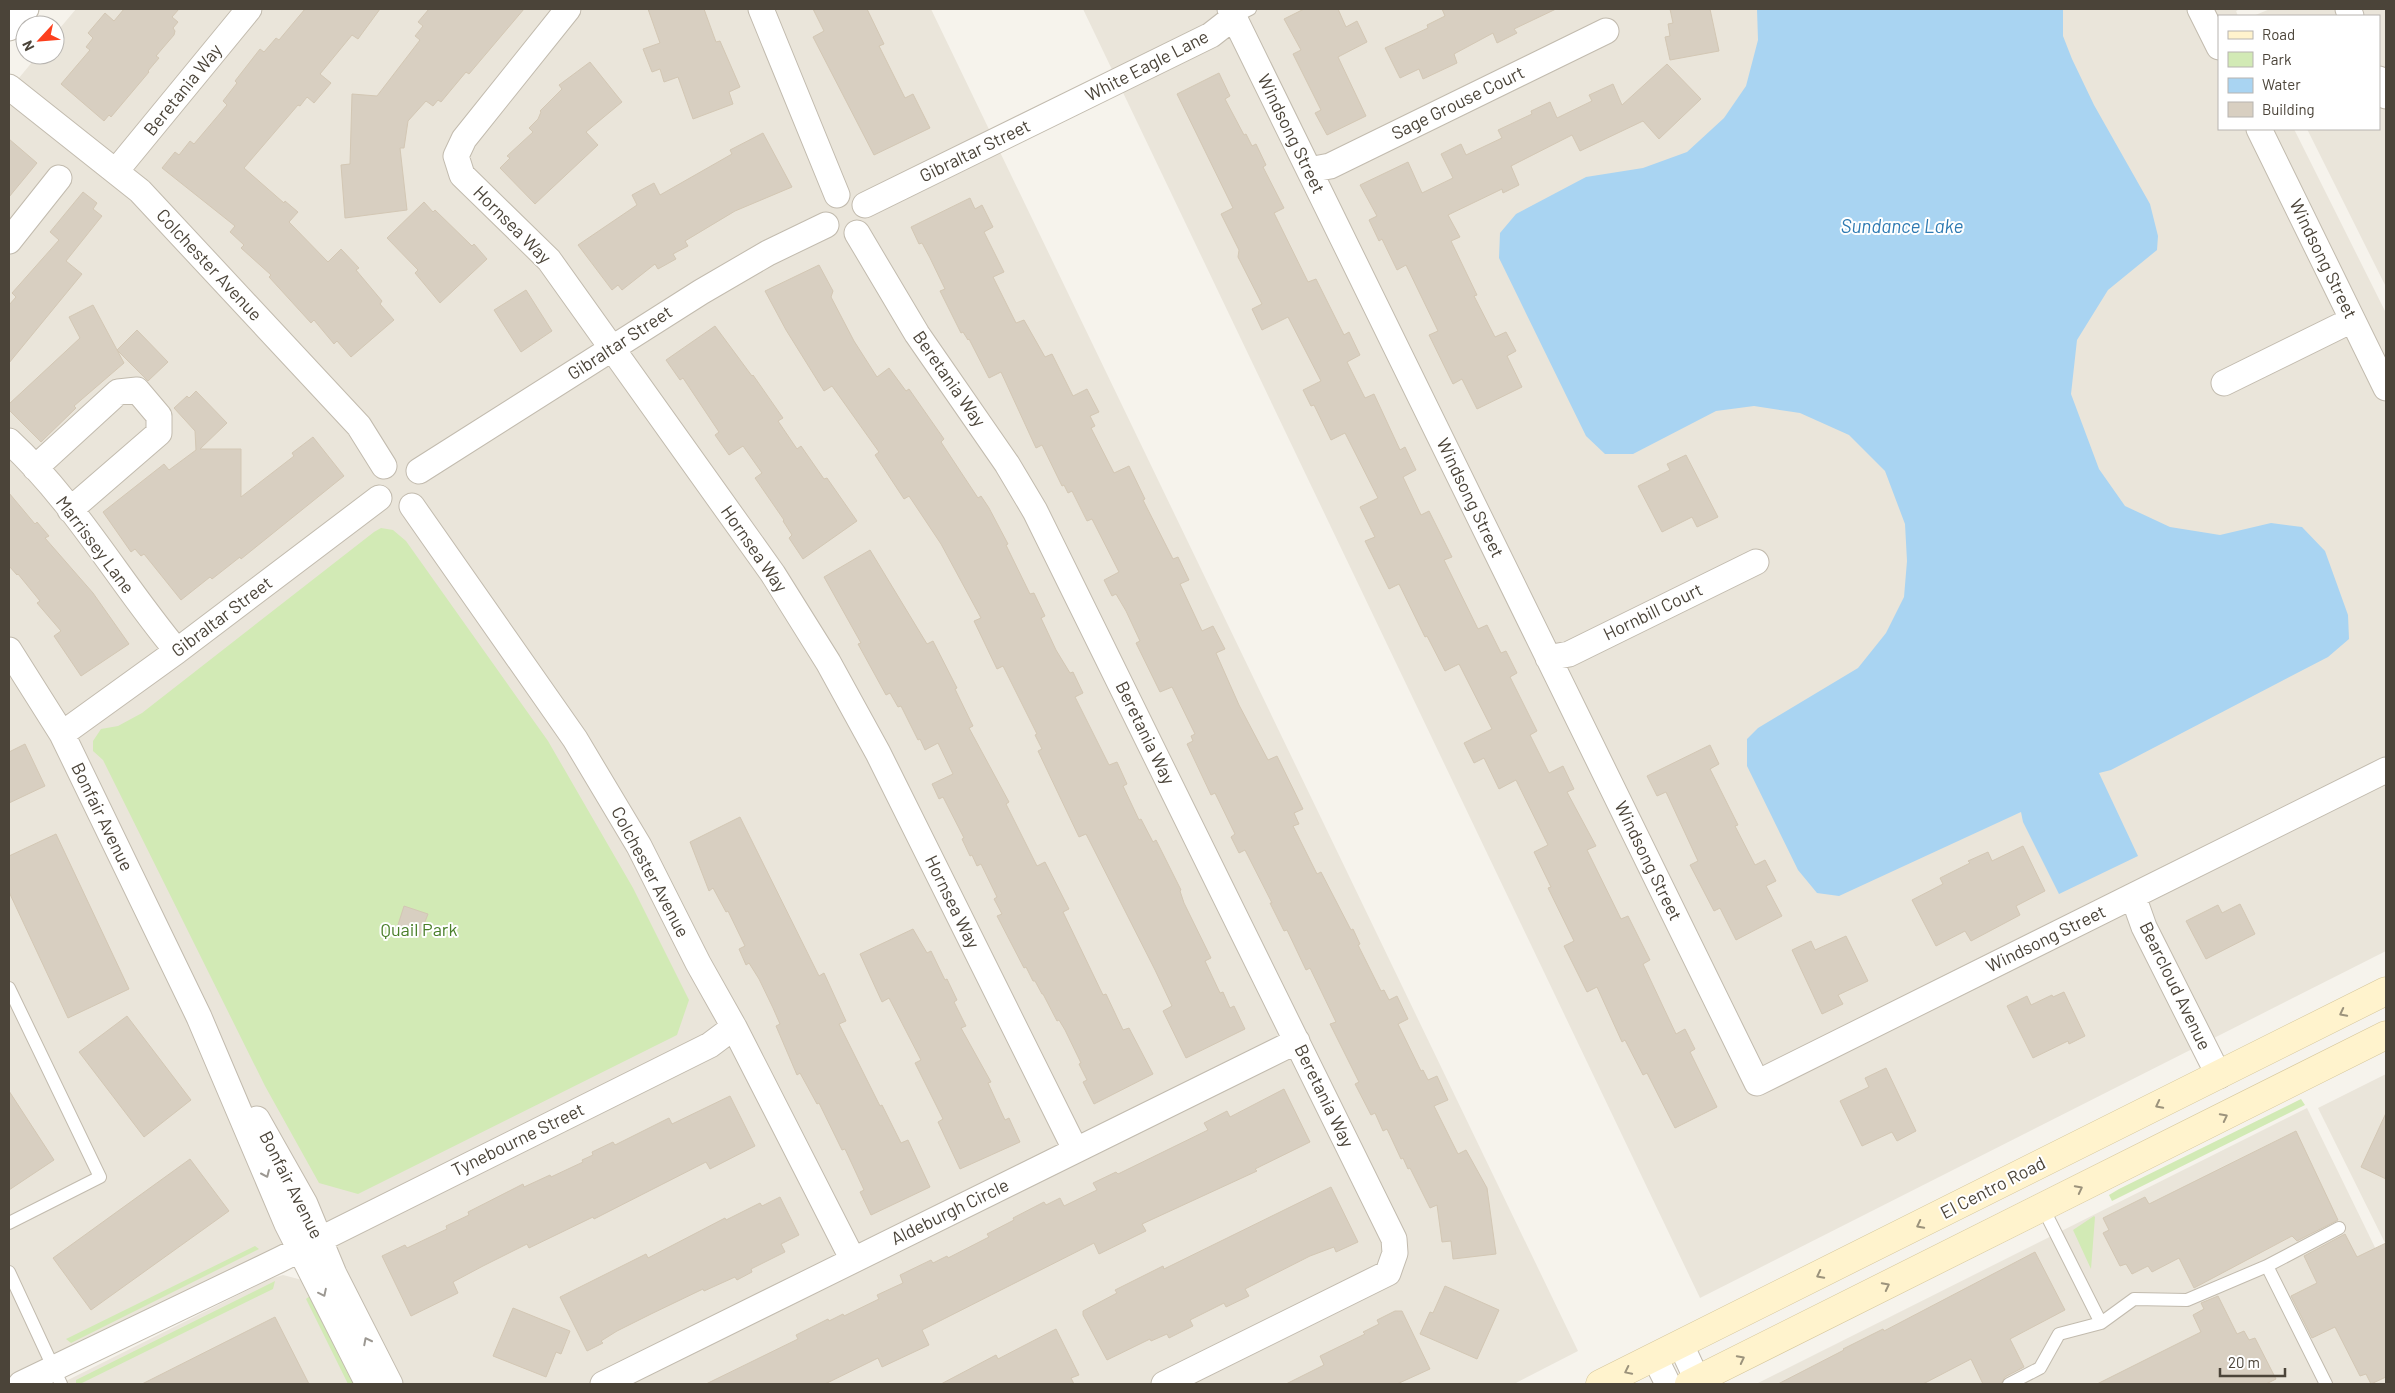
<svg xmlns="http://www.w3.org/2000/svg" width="2395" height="1393" font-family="Barlow,sans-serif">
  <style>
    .residential { fill: #eae5da }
    .green { fill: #d2eab5 }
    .water { fill: #a9d4f2 }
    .building { fill: #d8cfc1; stroke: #d3c7b4 }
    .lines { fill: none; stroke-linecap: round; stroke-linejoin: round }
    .service-casing { stroke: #c2bbae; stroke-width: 14 }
    .minor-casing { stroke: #c2bbae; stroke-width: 27 }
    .secondary-casing { stroke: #d6c79b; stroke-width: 29 }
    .service { stroke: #fff; stroke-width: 12 }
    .minor { stroke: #fff; stroke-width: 25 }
    .secondary { stroke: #fff3cd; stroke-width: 28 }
    .oneway { stroke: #9c937c }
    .oneway2 { stroke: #9c9892 }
    .labels { text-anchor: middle; stroke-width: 4; stroke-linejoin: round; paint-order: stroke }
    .street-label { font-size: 18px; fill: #4b4439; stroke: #fff }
    .park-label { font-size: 18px; fill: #4a7f2a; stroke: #fff }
    .water-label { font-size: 19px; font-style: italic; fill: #2e7ab2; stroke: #fff }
  </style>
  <rect width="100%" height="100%" fill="#f6f3ec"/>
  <path class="residential" d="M76 9H931L1578 1351 1514 1384H391L320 1253 21 1384H9V90L38 55H55V34Z
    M1083 9H2240L2236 11 2238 16H2219V129H2294L2386 313V951L1700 1298Z
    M2270 9H2386V287L2307 129H2379V16H2253Z
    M2386 1074V1245L2318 1108Z
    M2307 1108 2386 1270V1384H1756Z
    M283 1275 306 1281 358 1384H60L270 1279Z"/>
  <path class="green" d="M381 528 393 530 406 541 548 741 633 888 689 1000 677 1035 358 1194 319 1183 265 1086 103 760 93 751V741L101 729 118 726 142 713 374 532Z
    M2301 1099 2305 1105 2112 1201 2109 1195 2119 1189Z
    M2094 1216 2095 1217 2091 1269 2073 1230Z
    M255 1246 259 1249 71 1343 66 1339Z
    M275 1281 273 1289 80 1384H76V1380Z
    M311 1295 355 1384H348L307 1301 306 1299Z"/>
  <path class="water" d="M1757 9H2063V36L2072 59 2094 105 2150 204 2158 236 2157 250 2108 290 2077 340 2071 394 2099 469 2125 506 2170 527 2220 535 2271 523 2302 527 2325 551 2348 615 2349 639 2328 657 2111 770 2099 773 2138 856 2059 894 2023 822 2021 812 1839 896 1817 893 1798 870 1747 766V739L1758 728 1858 668 1886 633 1904 597 1907 561 1905 524 1885 471 1849 435 1800 413 1754 406 1716 411 1633 454H1605L1586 436 1499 258 1500 233 1516 214 1586 177 1643 168 1687 152 1724 118 1746 86 1758 40Z"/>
  <path class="building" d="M124 9H179L172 17 178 22 173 28 175 31 174 35 156 56 159 58 148 71 149 72 111 117 109 115 104 121 61 84 90 50 86 47 93 38 88 33 105 13 114 21Z
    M305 9H380L358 39 352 35 320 74 331 83 314 103 307 97 300 106 298 105 244 168 284 203 285 201 298 212 289 222 328 262 341 249 359 268 356 270 382 301 380 304 394 320 351 357 337 341 334 344 314 320 311 323 269 277 271 275 241 248 244 245 230 232 235 226 162 168 175 152 179 155 190 141 194 144 227 105 223 101 237 83 235 81 260 49 264 52 276 38 279 40Z
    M429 9H524L469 74 466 72 441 102 438 100 433 106 426 101 408 121 404 148H400L407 210 345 218 341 165 350 164 352 94 377 96 420 40 415 36 423 26 418 22Z
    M648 9H704L716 42 720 41 740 87 729 92 733 104 693 119 678 77 664 82 660 69 652 72 643 49 660 43Z
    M813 9H867L884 44 879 46 905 98 913 94 930 128 874 155 813 37 824 31Z
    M1304 9H1338L1346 27 1357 21 1367 42 1338 57 1366 116 1327 135 1315 113 1321 110 1293 54 1301 50 1284 19Z
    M1442 9H1556L1514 29 1517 33 1497 43 1493 33 1454 54 1457 63 1423 79 1419 69 1400 78 1385 48 1428 28 1427 25 1445 16Z
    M1670 9H1710L1719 51 1670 60 1665 37 1670 36 1668 24 1673 23Z
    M590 62 622 102 586 132 598 145 535 204 500 168 510 158 507 156 533 132 529 128 538 119 541 112 540 111 562 89 559 85Z
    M1667 64 1701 99 1659 139 1643 121 1580 151 1572 135 1511 166 1519 185 1503 193 1502 189 1448 215 1460 237 1451 241 1477 295 1474 296 1495 337 1506 332 1516 351 1507 356 1522 387 1477 409 1462 379 1453 384 1429 335 1438 331 1406 265 1397 270 1382 239 1379 241 1369 220 1377 216 1360 185 1408 162 1422 193 1453 178 1441 154 1461 144 1466 155 1502 138 1498 130 1532 114 1531 111 1550 102 1557 118 1592 101 1589 95 1613 84 1622 105Z
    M1219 73 1230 96 1225 99 1244 135 1246 134 1252 146 1256 144 1266 165 1263 167 1284 208 1274 213 1308 282 1316 279 1344 335 1349 332 1360 355 1347 362 1365 398 1374 394 1400 450 1405 447 1416 470 1403 477 1421 515 1429 511 1452 557 1444 560 1478 629 1487 625 1501 653 1506 651 1517 673 1510 677 1537 731 1530 735 1549 773 1563 766 1574 789 1567 792 1596 846 1587 850 1621 919 1628 916 1650 960 1643 964 1676 1034 1685 1029 1695 1049 1690 1052 1717 1107 1675 1128 1647 1073 1643 1075 1625 1040 1622 1042 1597 987 1587 992 1564 946 1574 941 1548 888 1551 887 1534 852 1548 845 1516 780 1499 789 1484 758 1474 763 1464 743 1492 729 1459 664 1445 671 1427 636 1425 637 1399 584 1389 589 1365 541 1375 537 1360 507 1378 498 1345 433 1331 440 1314 405 1311 406 1303 390 1321 381 1288 317 1262 330 1252 309 1262 304 1238 257 1239 250 1221 214 1233 208 1177 94Z
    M763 133 792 187 735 211 685 241 688 246 673 254 676 259 658 269 655 264 622 290 618 285 612 290 578 245 637 205 632 195 654 183 660 195 732 154 730 150Z
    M9 139 37 163 9 197Z
    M83 192 97 203 93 209 102 216 66 261 82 274 9 363V305L16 297 12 293 59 240 50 232Z
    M970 198 975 209 982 205 993 227 984 232 1004 272 993 277 1016 323 1024 320 1045 357 1052 354 1073 396 1087 389 1099 412 1090 416 1095 426 1091 428 1114 473 1129 466 1145 499 1143 500 1173 559 1178 557 1189 580 1180 584 1202 631 1213 626 1225 649 1216 653 1239 705 1268 760 1277 756 1303 809 1294 813 1299 824 1293 826 1317 874 1321 872 1351 930 1353 929 1360 944 1358 945 1381 991 1384 990 1389 1000 1397 996 1408 1019 1398 1024 1421 1071 1423 1070 1428 1080 1437 1076 1448 1100 1434 1106 1458 1154 1466 1150 1487 1188 1496 1254 1453 1259 1451 1241 1442 1242 1437 1205 1430 1208 1410 1168 1408 1169 1403 1158 1401 1159 1387 1129 1383 1131 1375 1113 1371 1115 1355 1084 1359 1082 1330 1024 1336 1022 1310 968 1306 970 1287 930 1284 931 1270 903H1272L1245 850 1239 853 1231 837 1235 834 1215 793 1211 795 1187 744 1193 741 1191 736 1195 734 1172 687 1160 692 1136 643 1140 641 1126 611 1116 594 1112 596 1104 580 1119 572 1092 519 1087 521 1072 491 1068 493 1064 485 1062 486 1042 445 1036 448 1001 372 989 378 969 339 968 340 963 332 961 333 940 291 945 289 930 258 922 243 919 244 911 227Z
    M424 202 433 212 435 210 472 246 474 244 487 259 440 303 415 273 418 270 387 238Z
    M819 265 833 291 831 297 854 341 877 377 889 368 906 391 909 389 944 439 941 442 978 498 981 496 989 508 1008 544 1006 545 1030 594 1034 593 1045 616 1041 618 1056 650 1070 673 1073 672 1083 693 1075 697 1109 765 1117 762 1127 784 1123 786 1139 820 1141 819 1153 842 1156 840 1181 890 1180 891 1184 903 1211 958 1205 961 1220 993 1223 992 1230 1008 1234 1006 1245 1029 1186 1058 1163 1011 1172 1006 1155 970 1086 834 1079 837 1038 751 1042 749 1035 735 1037 734 1003 666 997 669 974 621 981 618 941 544 909 496 904 499 875 455 879 452 832 386 824 391 786 330 765 291Z
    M526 290 552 331 521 352 494 310Z
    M93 305 124 363 74 406 76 408 41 442 9 410V404L80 338 69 317Z
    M715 326 752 376 753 375 783 418 778 421 797 449 801 446 824 479 827 478 857 521 803 559 789 538 792 535 783 521 784 520 755 478 762 473 743 446 729 455 715 435 719 432 683 378 680 380 666 360Z
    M137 330 168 362 148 381 117 350Z
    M196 391 227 423 200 449H241V497L294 456 292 453 313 437 344 476 241 559 240 557 212 579 210 577 181 600 144 554 141 556 135 549 131 552 103 512 164 464 169 470 196 450 195 431 174 408 187 396 189 398Z
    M1686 455 1718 517 1697 527 1692 517 1662 532 1638 486 1670 470 1667 464Z
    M9 493 35 524 37 522 49 536 45 538 93 593 129 644 81 676 54 636 61 631 37 603 40 601 18 574 17 575 9 566Z
    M870 550 927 644 933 641 957 688 955 689 973 726 969 728 1009 802 1006 804 1037 866 1045 862 1069 909 1063 912 1103 995 1106 994 1123 1030 1129 1028 1153 1074 1094 1104 1083 1082 1087 1080 1079 1064 1081 1063 1065 1030 1059 1020 1057 1021 1043 994H1042L1035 981H1033L1026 967 1024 968 997 916 1002 914 994 899 997 897 981 864 977 866 972 855 970 856 962 839 964 838 943 797 939 799 932 784 953 774 938 743 925 750 920 739 918 740 901 706 898 707 890 693 886 695 858 644 861 643 824 577Z
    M25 744 45 786 9 803V752Z
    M1710 745 1719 764 1710 769 1738 825 1735 826 1755 865 1765 860 1776 881 1766 886 1782 916 1736 940 1720 908 1714 911 1690 865 1698 861 1666 792 1657 796 1647 776Z
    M740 817 819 976 824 973 846 1021 839 1024 880 1106 882 1105 901 1143 908 1140 930 1187 871 1215 860 1192 864 1190 845 1149 842 1150 819 1103 817 1104 800 1073 797 1075 776 1026 780 1024 773 1008 759 979 749 963 746 965 739 949 745 946 728 911 726 912 713 888 709 891 690 842Z
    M56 834 129 989 68 1018 9 892V856Z
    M2023 846 2045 891 2016 906 2020 915 1971 941 1965 931 1936 946 1912 900 1943 884 1940 878 1970 863 1968 861 1988 852 1992 861Z
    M2240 904 2255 934 2206 959 2186 921 2218 905 2222 913Z
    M404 906 428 914 419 937 397 928Z
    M913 929 927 953 931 951 945 980 947 979 957 1000 954 1002 966 1026 961 1028 991 1082 988 1083 1005 1120 1009 1118 1020 1142 960 1169 938 1122 943 1119 915 1063 921 1060 889 998 882 1002 860 954Z
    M1846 936 1868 981 1838 995 1843 1004 1822 1014 1792 950 1811 941 1815 950Z
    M2064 992 2085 1036 2069 1044 2068 1041 2033 1058 2007 1006 2027 996 2031 1005 2052 995 2053 997Z
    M127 1016 191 1100 144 1137 79 1052Z
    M1886 1068 1916 1131 1897 1141 1892 1132 1862 1146 1840 1101 1869 1087 1865 1078Z
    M1284 1089 1310 1142 1255 1169 1257 1171 1142 1224 1146 1231 1099 1254 1094 1243 922 1330 929 1345 882 1367 878 1358 825 1384H706L798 1339 796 1335 828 1319 829 1321 843 1314 844 1316 879 1299 877 1295 903 1283 900 1275 931 1260 933 1263 947 1256 948 1258 989 1237 987 1234 1014 1220 1013 1218 1044 1202 1046 1205 1060 1198 1064 1206 1097 1190 1093 1183 1116 1172 1118 1174 1208 1130 1204 1123 1227 1111 1230 1117Z
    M9 1091 54 1160 9 1190Z
    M730 1096 755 1146 710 1169 706 1162 594 1219 593 1217 529 1248 527 1244 483 1266 453 1282 458 1293 411 1316 382 1256 405 1245 407 1248 447 1229 446 1226 469 1215 468 1212 523 1184 524 1187 550 1175 551 1177 583 1162 582 1160 593 1155 592 1152 613 1142 615 1145 669 1118 672 1124Z
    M2386 1113V1179L2361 1167Z
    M2296 1131 2338 1220 2297 1241 2292 1236 2194 1288 2179 1258 2152 1272 2148 1266 2132 1274 2126 1264 2120 1266 2103 1233 2109 1230 2103 1218 2145 1197 2149 1204Z
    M190 1159 229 1211 91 1310 53 1258Z
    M1331 1187 1358 1242 1336 1252 1334 1247 1310 1256 1245 1289 1249 1296 1226 1307 1224 1303 1190 1320 1193 1326 1169 1338 1167 1334 1151 1341 1150 1339 1107 1360 1083 1315V1311L1117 1293 1115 1290 1163 1266 1164 1269Z
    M780 1197 799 1235 781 1244 785 1252 751 1269 752 1272 737 1280 735 1277 704 1291 703 1289 651 1314 617 1331 601 1341 603 1343 587 1351 560 1297 646 1254 648 1258 725 1218 726 1220 760 1203 762 1206Z
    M2345 1234 2357 1257 2386 1243V1377L2371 1384 2366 1374 2360 1376 2335 1327 2312 1338 2291 1296 2317 1283 2304 1256Z
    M2035 1252 2065 1310 2010 1339 2024 1367 2005 1377 2001 1384H1983L1971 1359 1923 1384H1778L1844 1350 1843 1349 1883 1329 1884 1331Z
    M1445 1286 1499 1310 1477 1359 1420 1334 1430 1312 1433 1313Z
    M2218 1296 2237 1334 2244 1331 2249 1340 2255 1338 2276 1379 2266 1384H2097L2201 1332 2193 1315 2204 1309 2201 1303Z
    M513 1308 570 1331 561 1354 556 1352 546 1377 493 1356Z
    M1395 1311H1402L1430 1369 1397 1384H1286L1324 1365 1320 1356 1365 1334 1363 1332 1379 1324 1377 1320Z
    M275 1317 309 1384H142Z
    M1056 1329 1079 1375 1071 1378 1074 1384H941L996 1355 998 1359Z"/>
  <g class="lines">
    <defs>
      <path id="service" d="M1234 17 1250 9
        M9 988 100 1177 9 1223
        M2043 1208 2101 1323
        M2267 1266 2339 1228
        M9 1272 61 1384
        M2009 1384 2040 1368 2059 1334 2101 1323 2134 1299 2187 1300 2267 1266 2326 1384"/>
      <path id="minor" d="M568 9 464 139 456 156 462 175 549 260 773 574 828 662 878 753 1075 1149
        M761 9 837 195
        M1230 9 1757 1083 2386 770
        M2200 9 2219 47
        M2348 9 2351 16
        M9 28 26 9
        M2379 79 2386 96
        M9 87 140 191 359 426 384 466
        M2259 129 2386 388
        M1309 170 1330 166 1606 31
        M116 171 249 9
        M865 205 1211 35 1234 17
        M857 233 917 334 1007 464 1035 511 1394 1239 1395 1253 1388 1273 1164 1384
        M9 241 59 178
        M2224 383 2352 320
        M9 441C75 502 120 583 177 651
        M35 468 118 392 137 390 159 416V433L70 510
        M419 471 701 292 768 253 826 225
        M412 506 575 739 639 846 698 963 734 1027 853 1260
        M9 650 62 734 199 1017 287 1224 368 1384
        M1548 658 1569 654 1756 562
        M62 734 177 651 379 498
        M2133 896 2144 927 2219 1076
        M257 1119 305 1204 334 1274 390 1384
        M1681 1345 1699 1384
        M1655 1358 1668 1384
        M21 1384 279 1260 710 1045 734 1027
        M603 1384 1297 1041"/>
      <path id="secondary" d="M1600 1384 2386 991
        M1689 1384 2386 1035"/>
    </defs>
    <use href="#service" class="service-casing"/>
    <use href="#minor" class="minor-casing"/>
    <use href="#secondary" class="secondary-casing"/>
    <use href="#service" class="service"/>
    <use href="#minor" class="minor"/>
    <use href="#secondary" class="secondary"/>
  </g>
  <defs><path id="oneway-chevron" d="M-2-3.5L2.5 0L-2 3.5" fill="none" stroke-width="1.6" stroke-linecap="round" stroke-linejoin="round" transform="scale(1.25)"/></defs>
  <g class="oneway">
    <use href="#oneway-chevron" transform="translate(2343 1013) rotate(153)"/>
    <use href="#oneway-chevron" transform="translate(2159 1105) rotate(153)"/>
    <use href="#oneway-chevron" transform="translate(2224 1117) rotate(-27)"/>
    <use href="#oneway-chevron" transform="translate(2079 1189) rotate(-27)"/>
    <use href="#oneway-chevron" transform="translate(1920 1225) rotate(153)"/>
    <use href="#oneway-chevron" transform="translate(1820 1275) rotate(153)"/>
    <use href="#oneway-chevron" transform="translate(1886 1286) rotate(-27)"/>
    <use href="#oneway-chevron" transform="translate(1741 1359) rotate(-27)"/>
    <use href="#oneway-chevron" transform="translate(1628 1371) rotate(154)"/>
  </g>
  <g class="oneway2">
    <use href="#oneway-chevron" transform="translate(266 1174) rotate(66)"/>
    <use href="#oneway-chevron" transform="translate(323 1293) rotate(64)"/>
    <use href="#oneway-chevron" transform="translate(367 1341) rotate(-117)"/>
  </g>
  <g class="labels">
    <g class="street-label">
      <text transform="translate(1147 66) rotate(-27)" y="6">White Eagle Lane</text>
      <text transform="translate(183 90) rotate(-51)" y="6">Beretania Way</text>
      <text transform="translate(1458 103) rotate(-26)" y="6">Sage Grouse Court</text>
      <text transform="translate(1291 134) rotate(64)" y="6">Windsong Street</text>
      <text transform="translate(975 151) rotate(-26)" y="6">Gibraltar Street</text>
      <text transform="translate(512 225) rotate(45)" y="6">Hornsea Way</text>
      <text transform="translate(2323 259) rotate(64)" y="6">Windsong Street</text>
      <text transform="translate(209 265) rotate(47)" y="6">Colchester Avenue</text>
      <text transform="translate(620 343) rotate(-33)" y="6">Gibraltar Street</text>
      <text transform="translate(949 379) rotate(55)" y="6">Beretania Way</text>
      <text transform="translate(1470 498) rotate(64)" y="6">Windsong Street</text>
      <text transform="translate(95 545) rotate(53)" y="6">Marrissey Lane</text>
      <text transform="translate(754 549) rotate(55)" y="6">Hornsea Way</text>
      <text transform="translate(1653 612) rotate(-26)" y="6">Hornbill Court</text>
      <text transform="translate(222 617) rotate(-37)" y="6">Gibraltar Street</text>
      <text transform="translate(1145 733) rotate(64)" y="6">Beretania Way</text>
      <text transform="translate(102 817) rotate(64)" y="6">Bonfair Avenue</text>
      <text transform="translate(1648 861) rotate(64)" y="6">Windsong Street</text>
      <text transform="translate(650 872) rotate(62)" y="6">Colchester Avenue</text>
      <text transform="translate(952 902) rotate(64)" y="6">Hornsea Way</text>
      <text transform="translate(2046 939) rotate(-26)" y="6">Windsong Street</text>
      <text transform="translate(2175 986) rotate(64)" y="6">Bearcloud Avenue</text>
      <text transform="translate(1324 1096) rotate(64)" y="6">Beretania Way</text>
      <text transform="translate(518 1140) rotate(-26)" y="6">Tynebourne Street</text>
      <text transform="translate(291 1185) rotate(63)" y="6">Bonfair Avenue</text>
      <text transform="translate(1993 1188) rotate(-27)" y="6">El Centro Road</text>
      <text transform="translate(950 1212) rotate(-26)" y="6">Aldeburgh Circle</text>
    </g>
    <g class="park-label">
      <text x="419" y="936">Quail Park</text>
    </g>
    <g class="water-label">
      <text x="1902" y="233">Sundance Lake</text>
    </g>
  </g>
  <rect width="2395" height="1393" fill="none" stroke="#4b4439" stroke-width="20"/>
  <rect x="2218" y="15" width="162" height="115" fill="#ffffff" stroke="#b7b4b0"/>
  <rect x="2228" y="31" width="25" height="8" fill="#fff3cd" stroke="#b7b4b0"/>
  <text x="2262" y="40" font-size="15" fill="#4b4439">Road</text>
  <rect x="2228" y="52" width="25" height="15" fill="#d2eab5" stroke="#b7b4b0"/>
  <text x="2262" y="65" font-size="15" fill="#4b4439">Park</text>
  <rect x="2228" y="78" width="25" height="15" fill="#a9d4f2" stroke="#b7b4b0"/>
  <text x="2262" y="90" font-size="15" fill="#4b4439">Water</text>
  <rect x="2228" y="102" width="25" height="15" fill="#d8cfc1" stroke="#b7b4b0"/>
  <text x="2262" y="115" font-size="15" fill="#4b4439">Building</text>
  <g transform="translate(40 40) rotate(244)"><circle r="24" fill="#ffffff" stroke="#b7b4b0"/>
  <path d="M0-4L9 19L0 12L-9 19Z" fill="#fc3f1d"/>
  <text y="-8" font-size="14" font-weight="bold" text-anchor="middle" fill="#4b4439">N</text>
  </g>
  <path d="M2220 1368v8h65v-8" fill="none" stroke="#4b4439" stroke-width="2.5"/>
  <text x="2228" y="1368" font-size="15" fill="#4b4439" stroke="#ffffff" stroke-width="4" paint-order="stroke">20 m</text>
</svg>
